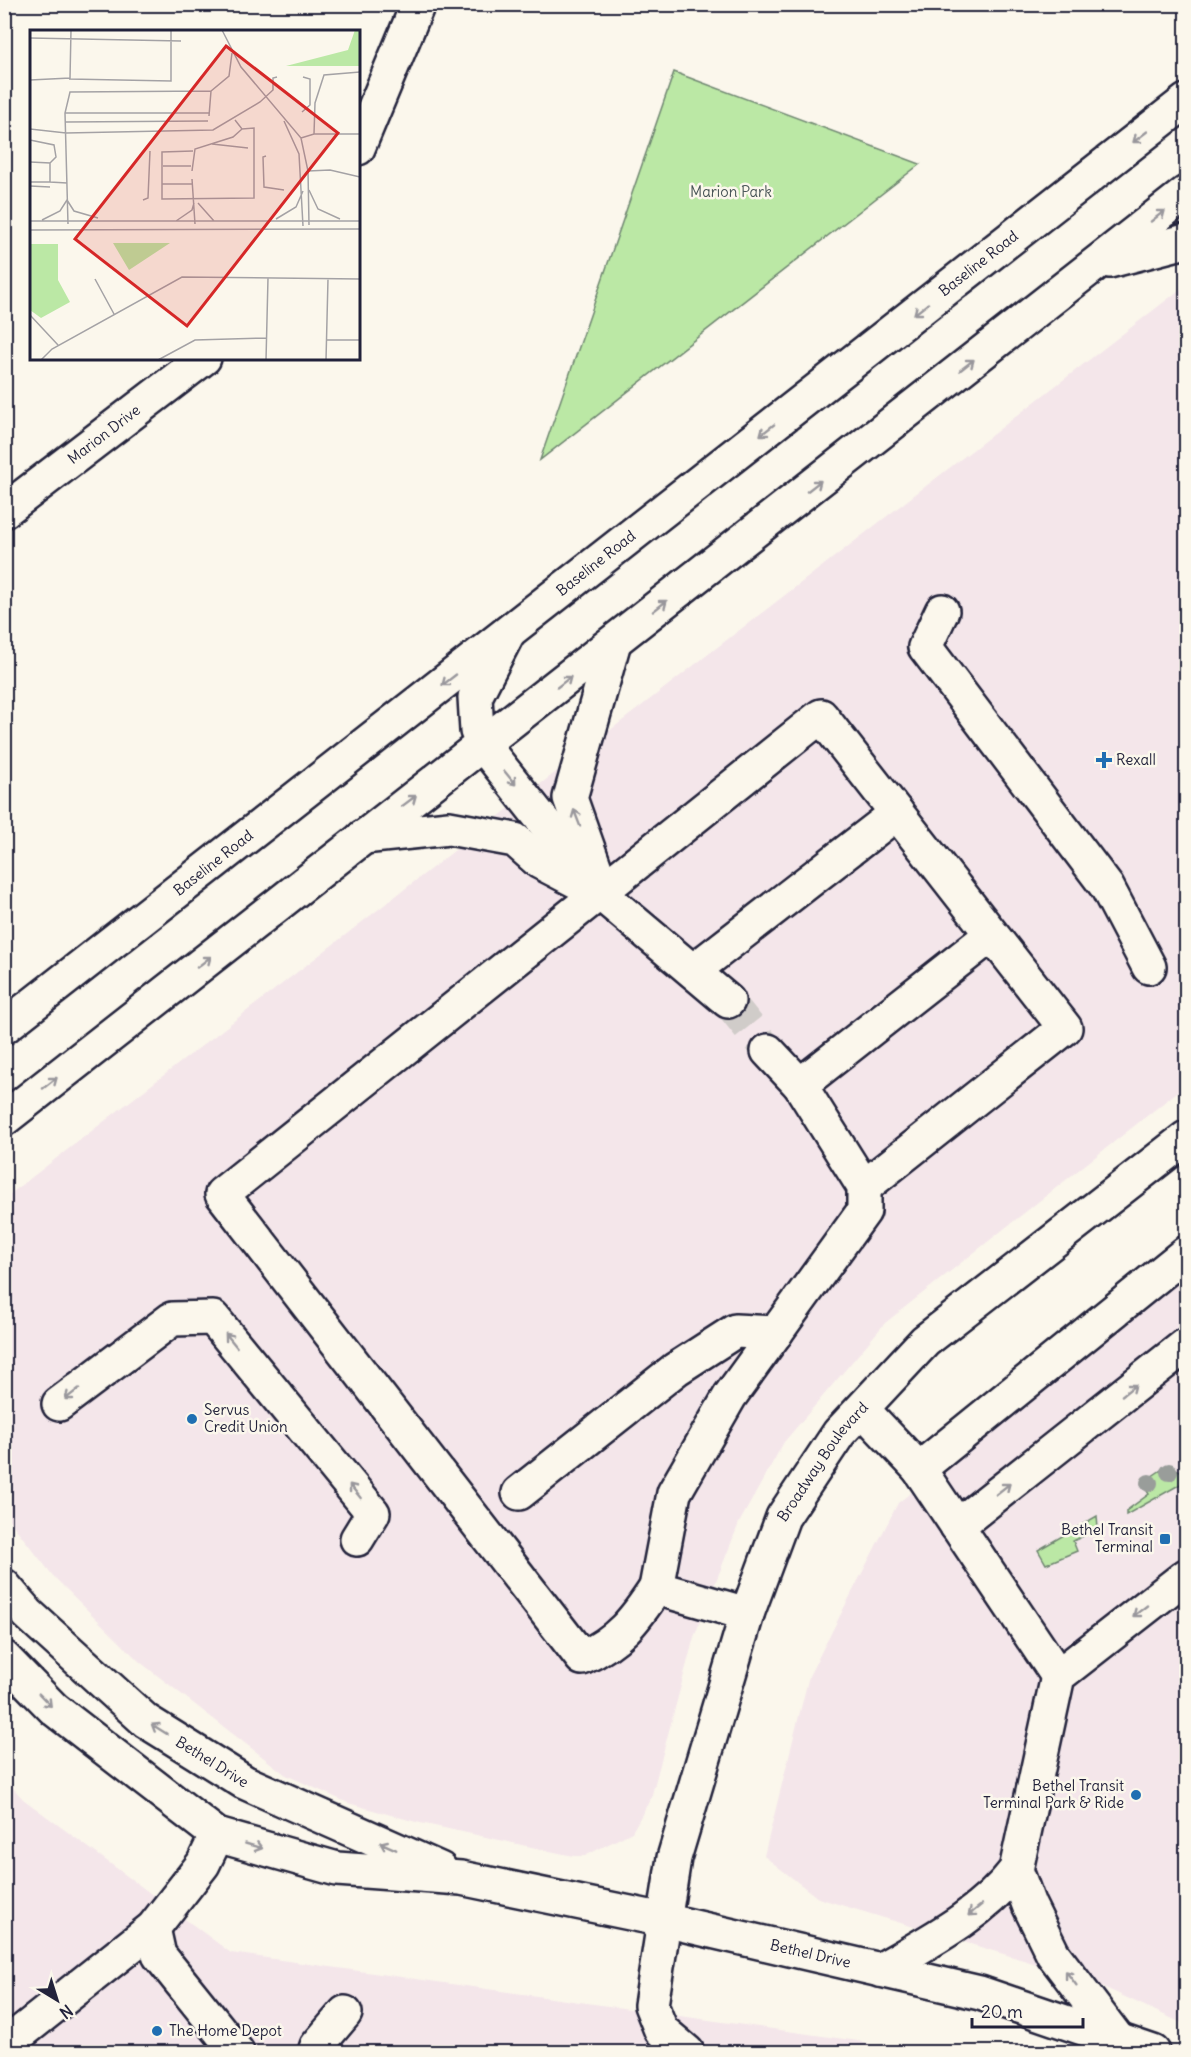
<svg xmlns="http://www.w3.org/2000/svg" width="1191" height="2057" font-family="Delius,sans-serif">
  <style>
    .built { fill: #f4e6ea }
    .green { fill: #bbe8a5; stroke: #6e8570; stroke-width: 1.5 }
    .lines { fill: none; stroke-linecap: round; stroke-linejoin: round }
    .minor-tunnel { stroke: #d0ccc9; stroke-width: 33; stroke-dasharray: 33 16; stroke-linecap: butt }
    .minor-casing { stroke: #22223b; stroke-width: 38 }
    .major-casing { stroke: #22223b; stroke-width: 38 }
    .minor { stroke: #fbf7ec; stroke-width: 33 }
    .major { stroke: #fbf7ec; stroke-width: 33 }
    .tree { fill: #999d9a }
    .oneway { stroke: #99979c }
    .poi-dot { fill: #1f6fb2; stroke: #fbf7ec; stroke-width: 2 }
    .labels { text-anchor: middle; stroke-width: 5; stroke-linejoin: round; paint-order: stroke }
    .park-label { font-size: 15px; fill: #485456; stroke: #fbf7ec }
    .street-label { font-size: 15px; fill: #22223b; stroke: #fbf7ec }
    .poi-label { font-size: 15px; fill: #22223b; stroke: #fbf7ec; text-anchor: start }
    .inset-road { fill: none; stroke: #a4a2a5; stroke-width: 1.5 }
    .view { fill: #d62828; fill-opacity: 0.15; stroke: #d62828; stroke-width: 3 }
    .inset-edge { fill: none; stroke: #22223b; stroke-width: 3 }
  </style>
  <rect width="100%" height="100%" fill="#fbf7ec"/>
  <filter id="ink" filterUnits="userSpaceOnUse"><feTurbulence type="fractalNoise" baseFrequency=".0167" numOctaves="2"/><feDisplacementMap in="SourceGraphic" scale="12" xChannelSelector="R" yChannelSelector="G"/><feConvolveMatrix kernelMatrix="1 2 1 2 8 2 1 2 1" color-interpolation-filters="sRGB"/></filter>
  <g filter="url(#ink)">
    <path class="built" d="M1186 285V1085L885 1323 784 1442 739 1523 694 1637 651 1798 632 1832 585 1856H573L416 1822 348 1803 286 1775 140 1662 54 1577 5 1515V1198Z
      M1186 1272V2025L1086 1979 818 1898 764 1856 809 1676 898 1503Z
      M4 1778 23 1799 231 1953 858 2041 894 2052H5Z"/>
    <path class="green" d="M674 72 920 164 540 460Z
      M1167 1466 1186 1473V1481L1126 1515V1511L1149 1494 1142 1483Z
      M1097 1516 1098 1529 1073 1541 1077 1551 1046 1564 1038 1550Z"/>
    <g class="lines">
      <path class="minor-tunnel" d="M728 1001 768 1051"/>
      <defs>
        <g id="minor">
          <path d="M358 148 418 4"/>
          <path id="s1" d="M4 511 204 358"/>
          <path d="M942 611 925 647 1107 887 1149 967"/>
          <path d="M508 633 475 697 477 731 483 745 601 894 728 1001"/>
          <path d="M363 837 449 828 515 840 540 862 592 889"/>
          <path d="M597 874 570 798 614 642"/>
          <path d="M693 971 897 813"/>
          <path d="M800 1085 991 935"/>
          <path d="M59 1404 172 1319 213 1318 373 1513 357 1539"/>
          <path d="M862 1409 919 1469 1058 1676"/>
          <path d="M919 1469 1186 1253"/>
          <path d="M519 1493 676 1369 735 1331 776 1333"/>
          <path d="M957 1526 1186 1345"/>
          <path id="s2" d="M4 1586 28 1614 146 1721 244 1782 440 1869"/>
          <path d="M656 1588 674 1493 730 1396 864 1211V1187L800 1085 768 1051"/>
          <path d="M747 1614 656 1588C635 1620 619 1641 582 1658L222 1194 821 716 1065 1028 864 1187"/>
          <path id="s3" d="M4 1658 54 1709 217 1835 337 1869 461 1878 664 1920 980 1993 1153 2052"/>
          <path d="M1016 1870 1029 1905 1053 1954 1119 2041"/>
          <path d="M153 1928 159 1955 237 2052"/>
          <path d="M880 1970C928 1942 982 1915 1016 1870L1058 1676 1186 1576"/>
          <path d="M4 2046 153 1928 203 1864 217 1835"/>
          <path d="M315 2052 317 2046 345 2013"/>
          <path id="s4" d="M687 2052 661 2030 651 2005 674 1858 747 1614 783 1517 839 1433 925 1341 1186 1138"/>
        </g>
        <g id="major">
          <path d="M1109 261 1186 241"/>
          <path id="s5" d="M4 1027 1186 101"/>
          <path d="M4 1119 1186 193"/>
        </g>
      </defs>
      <use href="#minor" class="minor-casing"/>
      <use href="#major" class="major-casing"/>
      <use href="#minor" class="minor"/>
      <use href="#major" class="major"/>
    </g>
    <g class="tree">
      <circle cx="1169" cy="1472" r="9"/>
      <circle cx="1149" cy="1483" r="9"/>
    </g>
    <defs><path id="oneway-shaft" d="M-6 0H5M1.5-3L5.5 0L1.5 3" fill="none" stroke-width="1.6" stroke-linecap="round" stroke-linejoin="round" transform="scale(1.5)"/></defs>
    <g class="oneway">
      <use href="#oneway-shaft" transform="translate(1140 137) rotate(142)"/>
      <use href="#oneway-shaft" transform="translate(1158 216) rotate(-38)"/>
      <use href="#oneway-shaft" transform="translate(921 309) rotate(142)"/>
      <use href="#oneway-shaft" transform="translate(967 365) rotate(-38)"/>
      <use href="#oneway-shaft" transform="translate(767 430) rotate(142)"/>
      <use href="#oneway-shaft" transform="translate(814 486) rotate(-38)"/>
      <use href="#oneway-shaft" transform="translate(660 606) rotate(-38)"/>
      <use href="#oneway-shaft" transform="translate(449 680) rotate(142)"/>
      <use href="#oneway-shaft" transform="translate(564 682) rotate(-38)"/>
      <use href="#oneway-shaft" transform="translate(510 778) rotate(51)"/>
      <use href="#oneway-shaft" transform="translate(409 801) rotate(-37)"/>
      <use href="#oneway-shaft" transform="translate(577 818) rotate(-111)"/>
      <use href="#oneway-shaft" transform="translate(204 962) rotate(-38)"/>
      <use href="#oneway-shaft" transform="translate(50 1083) rotate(-38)"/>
      <use href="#oneway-shaft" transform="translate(231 1340) rotate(-129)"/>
      <use href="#oneway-shaft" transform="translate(1129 1390) rotate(-38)"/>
      <use href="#oneway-shaft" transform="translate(72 1394) rotate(142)"/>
      <use href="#oneway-shaft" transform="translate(1003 1489) rotate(-38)"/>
      <use href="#oneway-shaft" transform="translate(355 1491) rotate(-129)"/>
      <use href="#oneway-shaft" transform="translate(1140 1611) rotate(142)"/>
      <use href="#oneway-shaft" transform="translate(45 1700) rotate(46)"/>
      <use href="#oneway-shaft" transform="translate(159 1729) rotate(-148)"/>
      <use href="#oneway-shaft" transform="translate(254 1846) rotate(16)"/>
      <use href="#oneway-shaft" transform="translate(388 1846) rotate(-156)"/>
      <use href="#oneway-shaft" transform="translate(975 1910) rotate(141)"/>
      <use href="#oneway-shaft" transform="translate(1071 1978) rotate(-127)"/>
    </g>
  </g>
  <g class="poi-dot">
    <path d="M1101 751h6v6h6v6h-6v6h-6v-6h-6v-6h6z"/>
    <circle cx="192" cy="1419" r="6"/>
    <rect x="1159" y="1533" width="12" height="12" rx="3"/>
    <circle cx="1136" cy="1795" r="6"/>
    <circle cx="157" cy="2031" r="6"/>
  </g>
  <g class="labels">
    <g class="park-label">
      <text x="731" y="197">Marion Park</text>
    </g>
    <g class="street-label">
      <text dy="5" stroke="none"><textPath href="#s5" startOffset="1238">Baseline Road</textPath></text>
      <text dy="5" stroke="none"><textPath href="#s1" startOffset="126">Marion Drive</textPath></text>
      <text dy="5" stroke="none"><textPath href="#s5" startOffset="752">Baseline Road</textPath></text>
      <text dy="5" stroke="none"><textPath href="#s5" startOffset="266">Baseline Road</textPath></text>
      <text dy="5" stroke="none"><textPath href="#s4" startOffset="636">Broadway Boulevard</textPath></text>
      <text dy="5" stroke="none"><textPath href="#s2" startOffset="274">Bethel Drive</textPath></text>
      <text dy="5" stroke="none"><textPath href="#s3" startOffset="884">Bethel Drive</textPath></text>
    </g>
    <g class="poi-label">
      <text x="1116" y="765">Rexall</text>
      <text x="204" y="1415">Servus<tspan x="204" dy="17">Credit Union</tspan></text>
      <text x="1153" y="1535" text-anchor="end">Bethel Transit<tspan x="1153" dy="17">Terminal</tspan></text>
      <text x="1124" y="1791" text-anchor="end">Bethel Transit<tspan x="1124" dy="17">Terminal Park &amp; Ride</tspan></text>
      <text x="169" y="2036">The Home Depot</text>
    </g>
  </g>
  <g transform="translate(30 30)">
    <rect width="330" height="330" fill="#fbf7ec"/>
    <path d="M325 0H330V36H256L318 20ZM83 213H140L99 240ZM0 214H28V250L40 272 11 288 0 280Z" fill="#bbe8a5"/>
    <path class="inset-road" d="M192 0 211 37 271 108 278 141 279 195M0 8 151 11M39 49 141 51V0M0 50 40 48 41 0M272 82 280 75V49L273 47M35 83H179M179 86 181 61M254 91 269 124 273 196M36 92 178 91M0 99 36 103 183 100 230 72 243 60V48L247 47M284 104 285 73 294 45 330 42M271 108 284 104H330M0 110 24 115 26 127 20 133M182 114 218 118M163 121 132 122V169L224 168V98L212 99 205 90M236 126 233 127 234 157 254 160M0 132 20 133V152L37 153M133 136H161M162 141 165 119 203 107 212 99M278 141 300 140 330 147M162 149 165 194M0 152H20M132 154H163M0 156 20 157M279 160 288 179 310 189M113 170 118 168 120 121M168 173 184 191M246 189 266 177 273 161M12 190 30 181 37 170 44 181 68 188M0 191H330M146 191 162 180 164 173M38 194 35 83 40 62 181 61 199 46 202 23M0 200 330 199M65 249 84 284M0 285 28 315M296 310H330M11 330 22 319 152 247 330 249M128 330 165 310 237 308M236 330 238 248M296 330 298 249"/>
    <path class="view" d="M196 16 308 103 157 296 45 209Z"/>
    <rect width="330" height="330" class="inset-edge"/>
  </g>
  <rect width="1191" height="2057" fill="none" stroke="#fbf7ec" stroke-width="24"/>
  <rect x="12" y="12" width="1167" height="2033" fill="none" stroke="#22223b" stroke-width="2" filter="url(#ink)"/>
  <g transform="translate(57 2000) rotate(142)" stroke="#fbf7ec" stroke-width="4.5" paint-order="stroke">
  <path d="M0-4.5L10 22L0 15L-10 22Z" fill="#22223b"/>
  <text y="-9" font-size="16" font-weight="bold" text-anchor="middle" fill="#22223b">N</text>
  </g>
  <path d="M972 2018v9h111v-9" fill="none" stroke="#22223b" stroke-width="3"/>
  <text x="981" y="2018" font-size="18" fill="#22223b" stroke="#fbf7ec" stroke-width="4.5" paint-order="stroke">20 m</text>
</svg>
